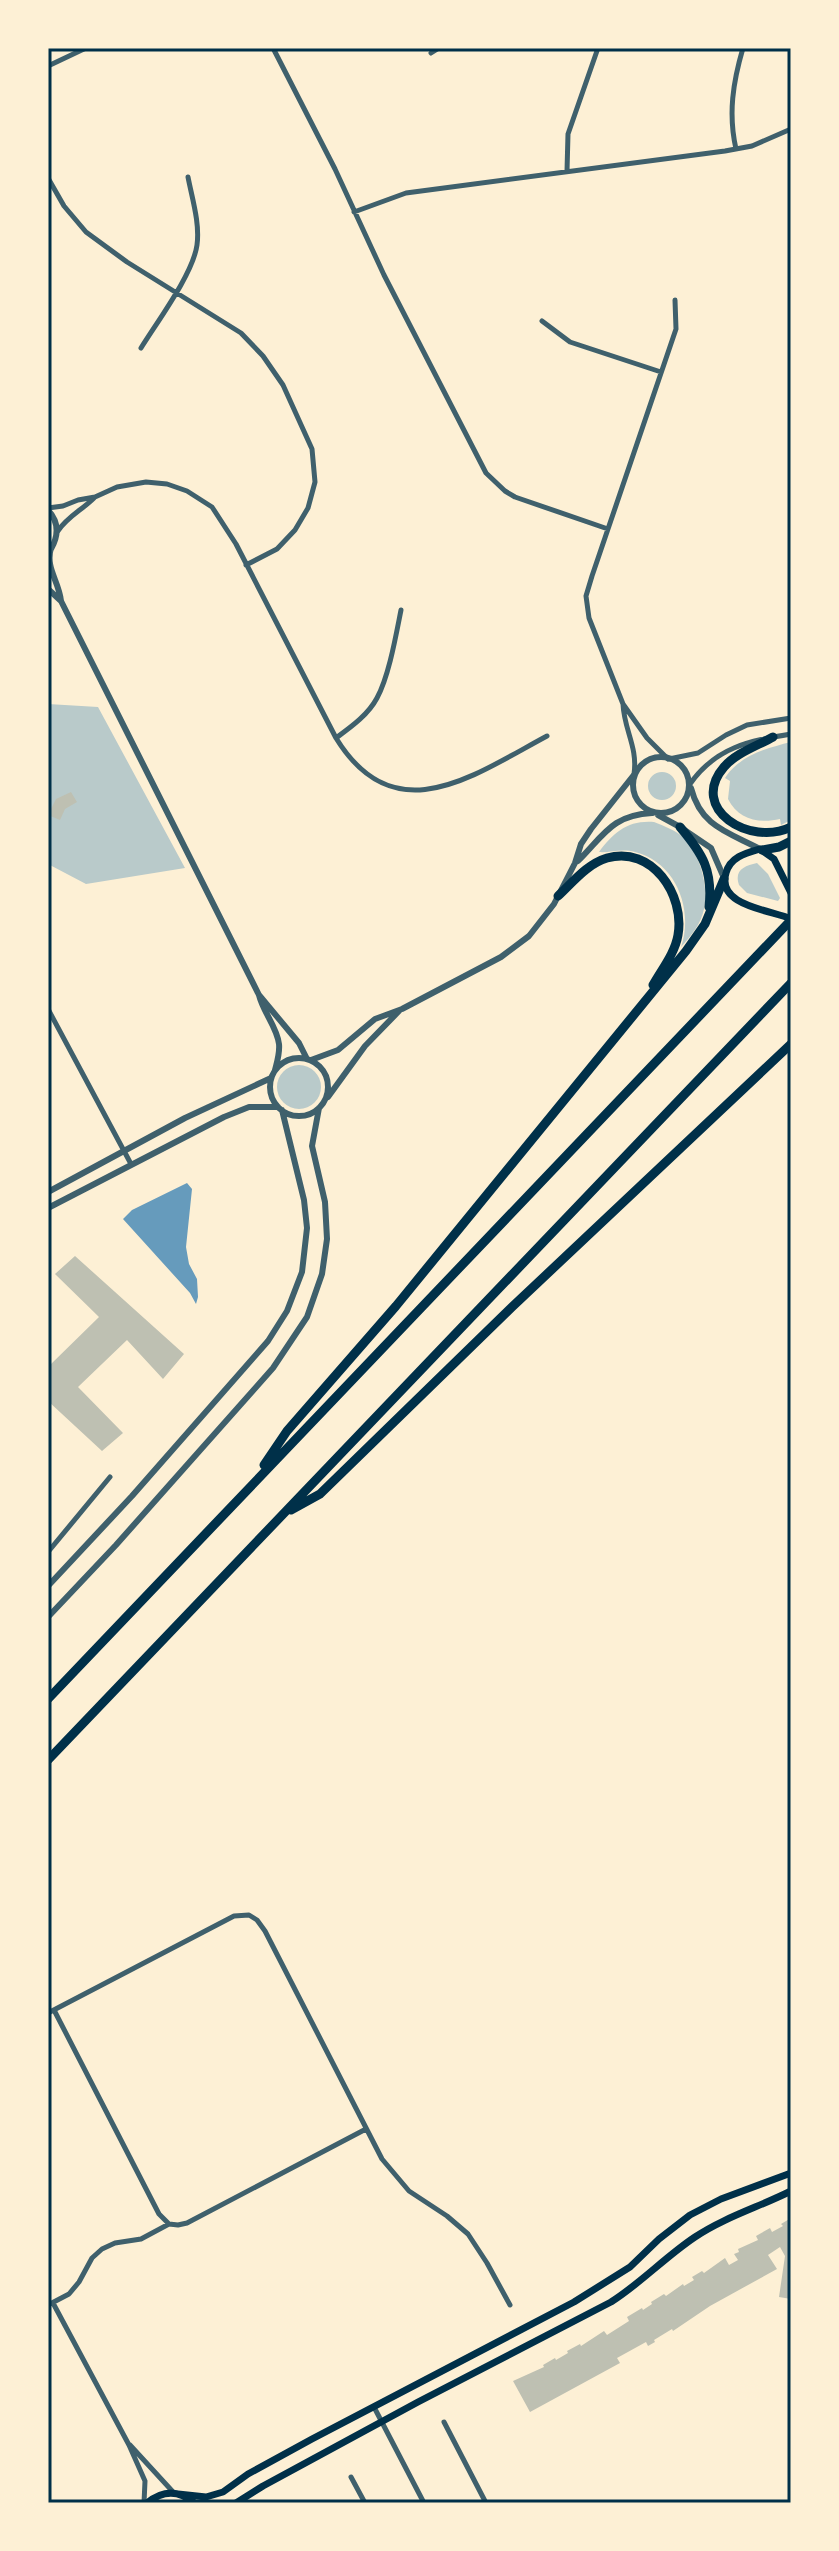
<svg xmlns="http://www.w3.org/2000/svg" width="839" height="2551" font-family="'Zilla Slab',serif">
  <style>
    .green { fill: #b9caca }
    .water { fill: #669bbc }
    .building { fill: #bec0b2 }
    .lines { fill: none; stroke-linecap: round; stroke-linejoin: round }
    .minor { stroke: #3f606c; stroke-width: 5 }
    .tertiary { stroke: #3f606c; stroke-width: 6 }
    .secondary { stroke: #003049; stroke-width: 7 }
    .motorway { stroke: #003049; stroke-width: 9 }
    .neatline { fill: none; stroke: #003049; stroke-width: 3 }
  </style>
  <rect width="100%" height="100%" fill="#fdf0d5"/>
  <path class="green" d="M48 704 98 707 185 868 86 884 48 864Z
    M791 742V820L781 825 780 819C758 824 738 819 728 799L730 781 725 778 727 775C742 755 767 748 791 742Z
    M648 786a14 14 0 1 1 28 0a14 14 0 1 1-28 0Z
    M654 822C664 826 675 830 683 837 700 854 709 886 704 909 701 924 691 936 681 947 694 910 676 862 635 852 622 848 610 853 599 852 614 832 628 820 654 822Z
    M757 863 768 874 780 898 778 901 747 893 739 885C734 870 744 866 757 863Z
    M277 1087a22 22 0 1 1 44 0a22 22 0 1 1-44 0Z"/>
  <path class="water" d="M187 1183 192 1189 186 1247 189 1264 197 1279 198 1297 196 1304 190 1293 123 1219 132 1210Z"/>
  <path class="building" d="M71 792 77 802 65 809 60 820 48 815 56 799Z
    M75 1256 184 1354 163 1379 127 1340 78 1387 123 1433 102 1451 48 1401V1363L50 1365 99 1317 55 1274Z
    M791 2218V2299L779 2297 785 2256 780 2247 768 2255 777 2269 710 2306 673 2331 672 2329 654 2340 655 2342 648 2346 646 2342 617 2358 620 2363 530 2412 513 2381 544 2367 543 2365 555 2358 556 2360 568 2353 567 2351 580 2344 581 2346 604 2331 607 2335 629 2321 627 2317 642 2308 643 2310 652 2304 651 2302 664 2294 666 2296 683 2284 684 2286 694 2280 692 2277 702 2271 704 2273 725 2258 729 2265 738 2260 734 2254 739 2252 738 2249 758 2240 756 2236 770 2228 772 2232 783 2226 781 2224Z"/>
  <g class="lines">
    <path class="minor" d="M273 48 335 169 384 275 486 473 505 491 515 497 608 529
      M431 53 439 48
      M48 66 86 48
      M736 149C728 114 733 82 743 48
      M567 171 568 134 598 48
      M48 178 64 206 86 232 127 262 241 333 263 356 283 385 312 449 315 482 308 508 295 530 277 549 246 565
      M354 212 406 193 725 151 752 146 791 129
      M542 321 570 342 661 372
      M141 348C157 322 193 274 197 245 200 223 192 198 188 177
      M48 508 63 506 78 500 95 497 117 487 146 482 167 484 187 491 212 507 236 544 336 738C395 834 474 775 547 736
      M58 531C67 517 82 510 94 498
      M623 704C624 730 638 747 634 774
      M336 738C351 727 368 715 377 698 389 676 396 635 401 610
      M668 759 647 738 623 704 589 618 586 596 592 576 676 329 675 300
      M669 759 698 753 726 735 747 725 791 718
      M690 784C716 747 749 741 791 734
      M48 1009 131 1164
      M48 1552 110 1477
      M54 2010 159 2214 168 2223
      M48 2013 234 1916 249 1915 257 1920 265 1931 382 2159 409 2191 447 2216 468 2234 487 2263 510 2305
      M53 2303 129 2445 145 2481 144 2503
      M48 2305 69 2294 79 2282 92 2258 102 2249 115 2243 141 2239 169 2224 178 2225 187 2223 366 2129
      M374 2407 424 2503
      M444 2422 486 2503
      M130 2445 174 2493
      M351 2477 365 2503"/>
    <path class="tertiary" d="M48 510C59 522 59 535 51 549
      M51 548C45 568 59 581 61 601L259 995C263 1012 277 1027 279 1044 280 1053 277 1062 275 1070
      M48 589 61 601
      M633 785a28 28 0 1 1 56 0a28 28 0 1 1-56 0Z
      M691 788C701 827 728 832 760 849
      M658 815 680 827 711 848 724 878
      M578 861C604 835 612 815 652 813
      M259 995 299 1043 307 1059
      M270 1087a29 29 0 1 1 58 0a29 29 0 1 1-58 0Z
      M311 1060 338 1050 375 1019 402 1009 501 957 529 936 554 904 575 863 581 844 591 829 633 776
      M328 1097 365 1046 399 1011
      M48 1192 185 1118 271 1078
      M48 1208 224 1117 249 1107H278
      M48 1586 132 1496 268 1341 287 1311 302 1272 307 1228 304 1200 282 1110
      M48 1617 116 1545 273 1368 307 1317 322 1274 327 1239 325 1202 312 1146 319 1108"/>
    <path class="secondary" d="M791 893 774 859 760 849C746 853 730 857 726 873 716 906 771 910 791 919
      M178 2494 206 2497 223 2492 248 2474 312 2439 574 2302 630 2267 659 2239 690 2215 721 2199 791 2173
      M147 2503C163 2490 179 2490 194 2503
      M236 2503 263 2486 418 2402 611 2302C641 2283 665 2257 695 2237 725 2217 759 2207 791 2191"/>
    <path class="motorway" d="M773 737C757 746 736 753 724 767 688 809 750 847 791 827
      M680 827C703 854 713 871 709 907
      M762 850 779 847 791 841
      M558 896C573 882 587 864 607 858 652 845 685 895 678 935 675 953 662 969 653 985
      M264 1465 287 1431 396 1306 686 951 705 924 724 879
      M291 1510 320 1494 512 1307 791 1044
      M48 1699 791 920
      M48 1760 791 983"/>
  </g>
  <rect width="839" height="2551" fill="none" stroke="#fdf0d5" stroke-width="100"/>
  <rect x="50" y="50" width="739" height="2451" class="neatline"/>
</svg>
